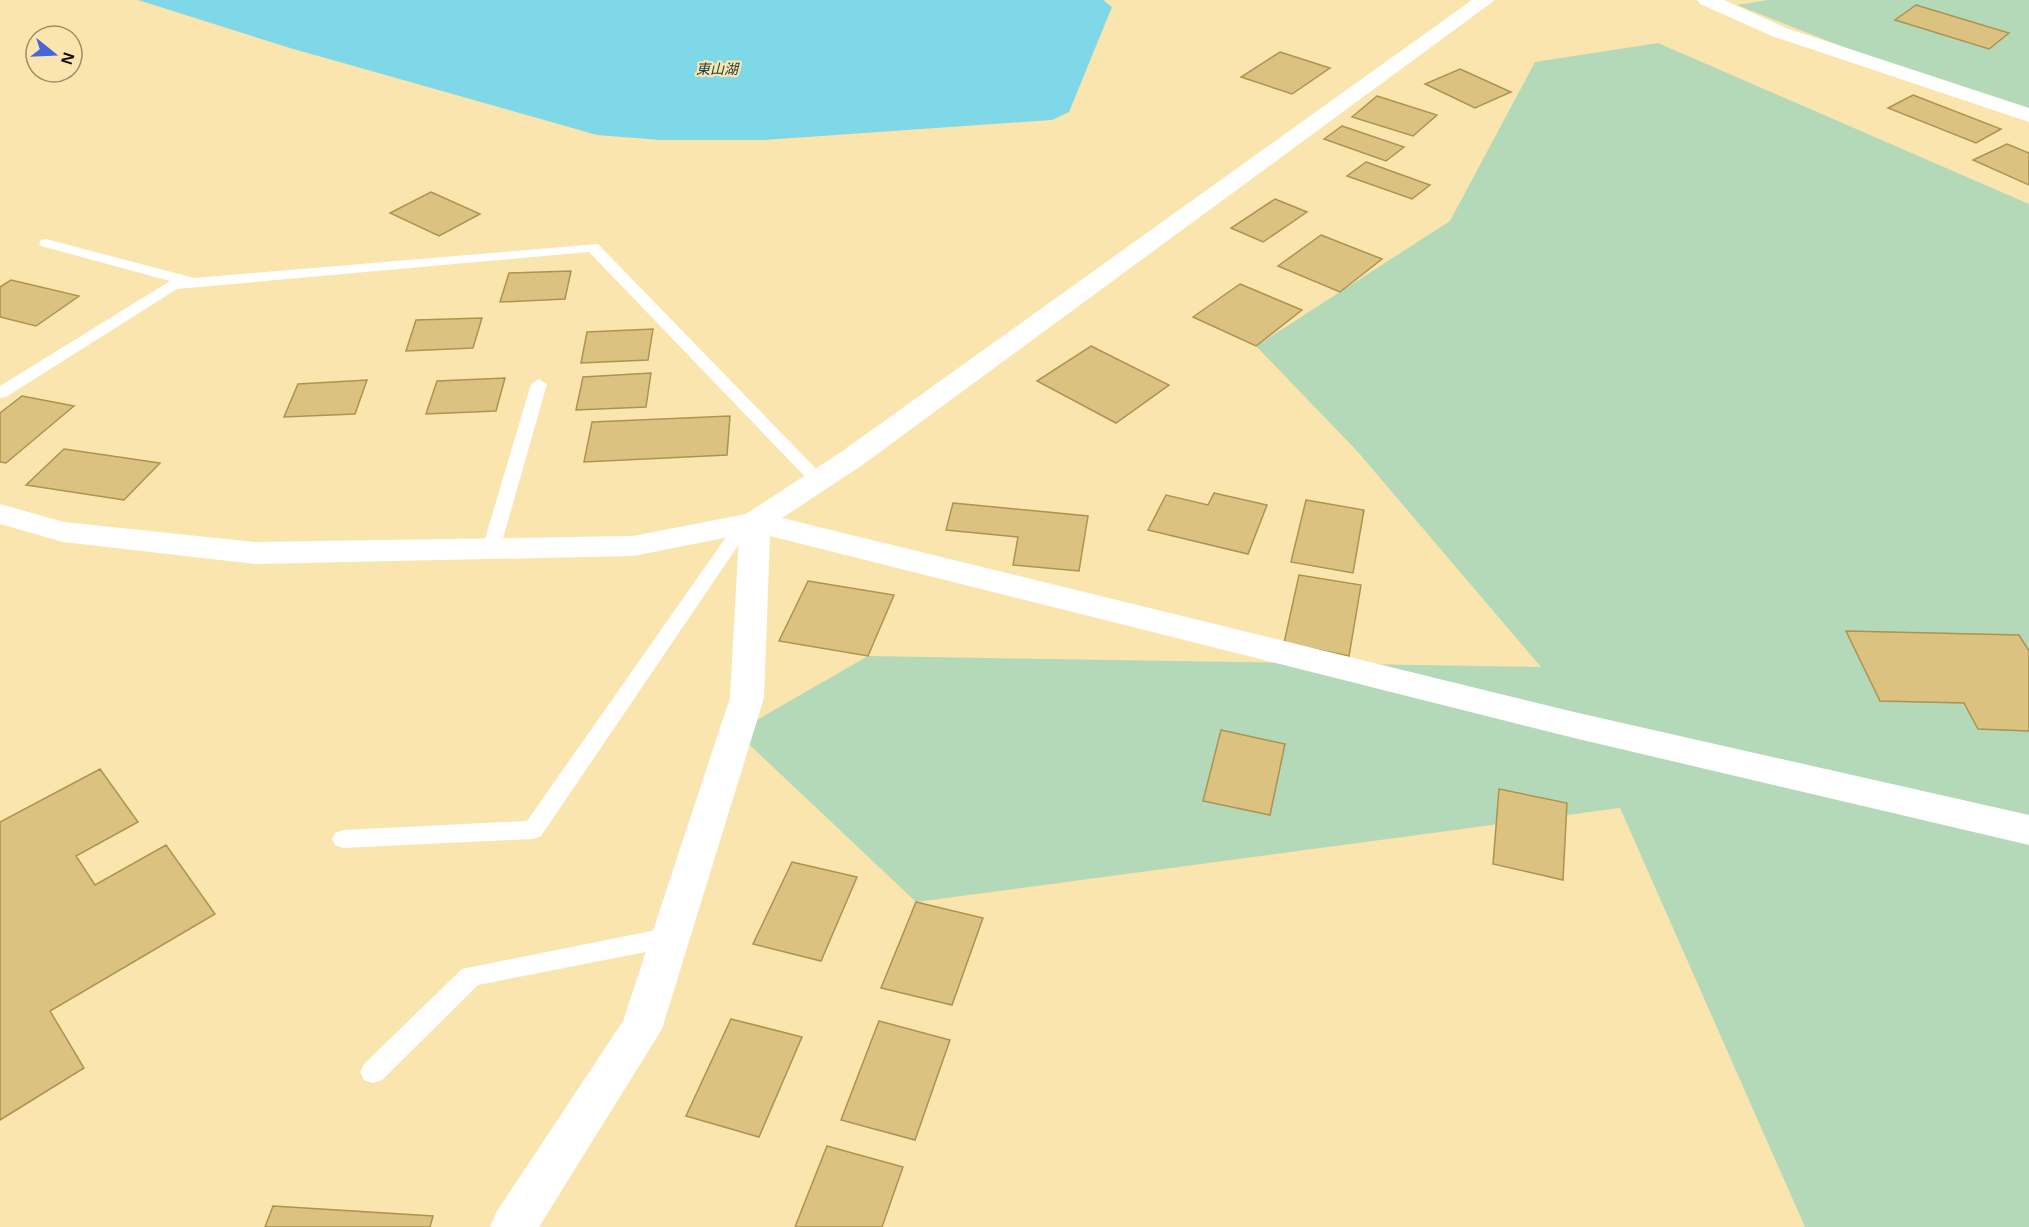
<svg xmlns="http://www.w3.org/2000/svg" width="2029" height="1227" font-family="Helvetica,'Noto Sans JP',sans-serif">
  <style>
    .green { fill: #b4d9b9 }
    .water { fill: #7fd8e7 }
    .building { fill: #dbc280; stroke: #ac934e; stroke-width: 1.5 }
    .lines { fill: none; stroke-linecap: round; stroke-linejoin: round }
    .lane { fill: #fff; fill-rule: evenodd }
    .street { fill: #fff; fill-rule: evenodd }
    .secondary { fill: #fff; fill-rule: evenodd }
    .labels { text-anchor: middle; stroke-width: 4.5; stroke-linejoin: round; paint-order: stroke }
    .far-water-label { font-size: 14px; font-style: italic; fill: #164047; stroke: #fbe5ae }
  </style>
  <rect width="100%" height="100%" fill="#fbe5ae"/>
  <path class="green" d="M1768 0H2029V120L1737 5Z
    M1658 43 2029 204V1227H1805L1620 808 916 902 736 732 868 656 1541 667 1357 451 1256 346 1450 221 1535 62Z"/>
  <path class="water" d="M138 0H1103L1112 7 1069 112 1052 120 764 140H660L597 135 290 48Z"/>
  <path class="building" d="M1916 5 2009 33 1989 49 1895 20Z
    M1280 52 1330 68 1292 94 1241 77Z
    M1460 69 1511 92 1475 108 1425 84Z
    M1913 95 2001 129 1976 143 1888 108Z
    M1377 96 1437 115 1413 136 1352 117Z
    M1342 126 1404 147 1386 161 1324 139Z
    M2007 144 2029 153V185L1973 160Z
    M1366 162 1430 185 1412 199 1347 176Z
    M431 192 480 214 439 236 390 213Z
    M1275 199 1307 212 1263 242 1231 228Z
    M1321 235 1382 259 1340 292 1278 266Z
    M571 271 565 299 500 302 509 273Z
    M11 280 79 296 36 326 0 317V287Z
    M1240 284 1302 310 1256 346 1193 317Z
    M482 318 473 348 406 351 416 320Z
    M653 329 648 360 581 363 587 332Z
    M1091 346 1169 385 1116 423 1037 381Z
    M651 373 646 407 576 410 583 377Z
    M505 378 496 411 426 414 437 381Z
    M367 380 355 414 284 417 298 384Z
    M22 396 74 406 6 463 0 462V413Z
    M730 416 727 455 584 462 592 422Z
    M64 449 160 463 124 500 26 485Z
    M1214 493 1267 505 1248 554 1148 530 1166 495 1208 505Z
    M1306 500 1364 510 1353 573 1291 562Z
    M953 503 1088 516 1079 571 1013 565 1018 537 946 530Z
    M1299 575 1361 585 1349 656 1284 643Z
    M808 581 894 595 868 656 779 641Z
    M1846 631 2019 635 2029 651V731L1978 729 1964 703 1880 701Z
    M1221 730 1285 744 1270 815 1203 801Z
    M100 769 138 822 76 856 95 885 166 845 215 914 50 1011 84 1068 0 1120V822Z
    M1499 789 1567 803 1563 880 1493 864Z
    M792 862 857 877 821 961 753 944Z
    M916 902 983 918 952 1005 881 988Z
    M731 1019 802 1037 759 1137 686 1116Z
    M879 1021 950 1040 915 1140 841 1120Z
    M827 1146 903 1167 882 1227H795Z
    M273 1206 433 1216 430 1227H265Z"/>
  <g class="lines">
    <path class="lane" d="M46 239 194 278 598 244 827 480 824 484H812L589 252 177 289 6 397 0 398V386L170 281 41 246 39 243 41 240Z
      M539 379 547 384 500 549 498 553 491 555 484 553 482 549 531 384Z
      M744 518 750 520 753 524 750 528 541 836 533 839 343 848 335 845 332 839 335 833 343 830 527 821 738 520Z
      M671 927 679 930 683 937 679 944 671 947 478 985 382 1080 373 1083 364 1080 360 1072 364 1064 462 969Z"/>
    <path class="street" d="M1472 0H1495L861 466 782 518 1574 712 2029 815V845L1574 738 770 536 764 698 662 1029 539 1227H490L497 1211 623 1021 730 698 739 535 633 556 255 564 63 542 0 524V504L64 522 255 542 633 536 746 514 841 452Z"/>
    <path class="secondary" d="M1697 0H1724L1786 28 2029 108V122L1772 36 1700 4Z"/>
  </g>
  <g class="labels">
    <g class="far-water-label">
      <text x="717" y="74">東山湖</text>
    </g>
  </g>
  <g transform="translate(54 54) rotate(108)"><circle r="28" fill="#fbe5ae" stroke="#9e8d68" stroke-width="1.5"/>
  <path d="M0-4.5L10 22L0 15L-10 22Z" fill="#4865d9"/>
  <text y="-9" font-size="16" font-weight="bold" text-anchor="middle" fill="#120a00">N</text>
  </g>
</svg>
